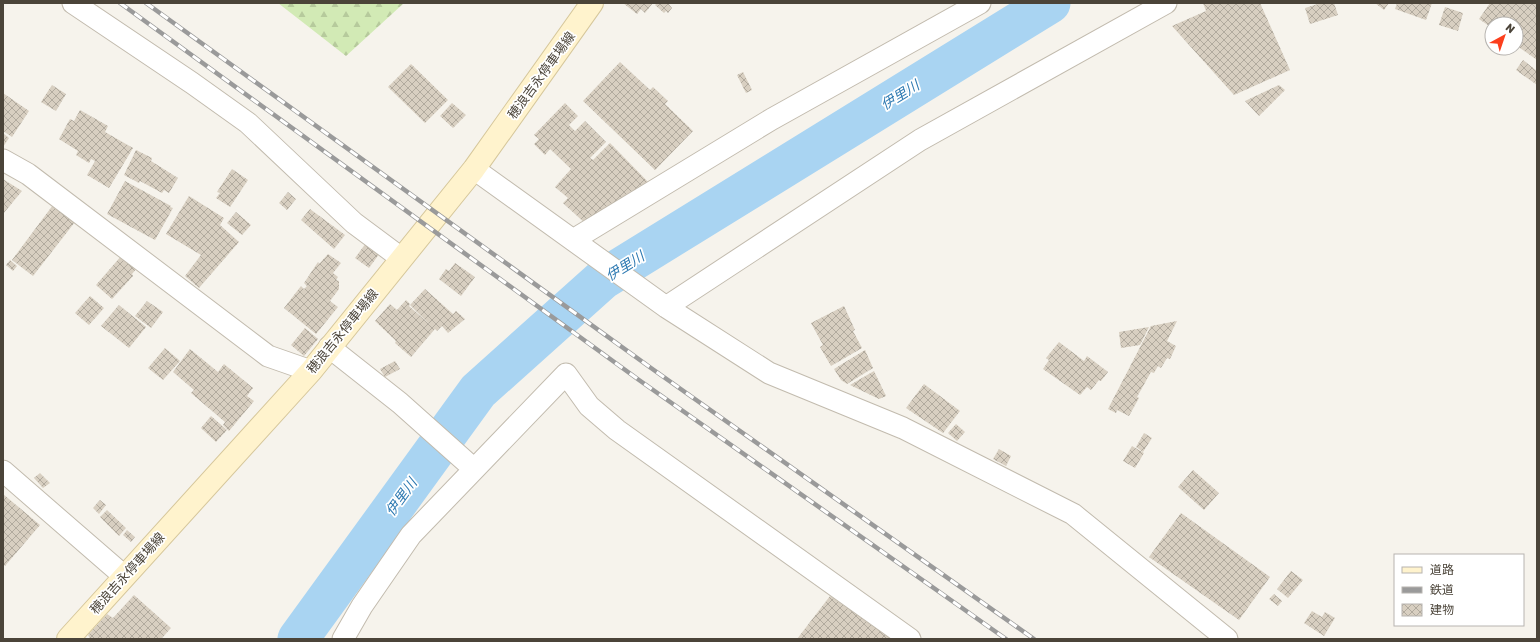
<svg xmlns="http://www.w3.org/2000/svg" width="1540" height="642" font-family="Rubik,'Noto Sans JP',sans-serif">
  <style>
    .forest { fill: url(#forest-firs) }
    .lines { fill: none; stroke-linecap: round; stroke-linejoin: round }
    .river { stroke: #a9d4f2; stroke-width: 41 }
    .building { fill: url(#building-cross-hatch) }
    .street-casing { stroke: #c2bbae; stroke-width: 23 }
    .secondary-casing { stroke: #d6c79b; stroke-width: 24 }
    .street { stroke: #fff; stroke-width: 21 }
    .secondary { stroke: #fff3cd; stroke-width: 22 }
    .rail-casing { stroke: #9a9a9a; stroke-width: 4.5 }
    .rail { stroke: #fff; stroke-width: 3; stroke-dasharray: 9; stroke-linecap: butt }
    .labels { text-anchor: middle; stroke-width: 3.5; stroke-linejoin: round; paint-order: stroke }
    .street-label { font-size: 13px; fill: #4b4439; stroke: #fff }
    .water-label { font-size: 14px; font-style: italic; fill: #2e7ab2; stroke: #fff }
  </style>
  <defs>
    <pattern id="forest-firs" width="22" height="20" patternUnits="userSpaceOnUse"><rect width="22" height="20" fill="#d2eab5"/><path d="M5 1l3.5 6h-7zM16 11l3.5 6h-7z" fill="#b6ca9c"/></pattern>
    <pattern id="building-cross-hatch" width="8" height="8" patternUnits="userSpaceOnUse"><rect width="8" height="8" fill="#d8cfc1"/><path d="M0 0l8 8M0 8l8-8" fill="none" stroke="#b1aa9e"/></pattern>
  </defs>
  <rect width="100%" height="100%" fill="#f6f3ec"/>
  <path class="forest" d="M278 3H404L346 56Z"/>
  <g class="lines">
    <path class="river" d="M298 639 478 391 603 279 1050 3"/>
  </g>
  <path class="building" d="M623 3H653L645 13 641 9 637 14Z
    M657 3H668L672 8 668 13 666 11 664 13 655 5Z
    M1203 3H1260L1290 70 1234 95 1172 26 1206 11Z
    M1321 3H1334L1338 15 1310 24 1305 8Z
    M1375 3H1389L1384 10Z
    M1397 3H1432L1426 20 1395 9Z
    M1490 3H1537V60L1516 45V24H1492V28L1479 19Z
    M1445 7 1463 13 1458 31 1439 25Z
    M1523 60 1537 71V85L1516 70Z
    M620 62 650 90 653 87 668 101 665 104 693 131 655 170 583 101Z
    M411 64 448 100 425 123 388 87Z
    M743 72 752 90 746 93 737 75Z
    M52 85 66 94 56 111 41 102Z
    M1279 85 1285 90 1259 116 1245 101Z
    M3 93 29 111 12 137 3 131Z
    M452 103 466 115 453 128 440 116Z
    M565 103 578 116 569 125 575 131 585 121 606 142 590 158 593 160 610 143 652 186 588 226 563 203 568 198 555 187 571 169 550 149 545 155 534 144 539 139 534 135Z
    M80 110 108 126 105 132 133 148 109 188 87 175 95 161 91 159 89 163 76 155 78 151 59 139 70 119 74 121Z
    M3 133 9 138 3 147Z
    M136 150 152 158 151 161 178 178 169 193 164 190 162 193 140 181 139 183 124 175Z
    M232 169 248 180 230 207 216 198 220 193 217 192Z
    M3 179 22 191 3 214Z
    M125 181 171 206 170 207 173 208 155 240 107 214Z
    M288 192 296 199 287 210 279 203Z
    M189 196 224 218 220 225 239 242 199 288 185 276 201 255 166 234Z
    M53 205 75 222 33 276 12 260Z
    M310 209 345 235 334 249 301 220Z
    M236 212 251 225 242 235 227 223Z
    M366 243 380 253 369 268 355 258Z
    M328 254 341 263 333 273 338 277 336 280 339 281V289L330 301 338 307 316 334 284 308 301 286 304 289 307 286 304 283 318 262 319 264Z
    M122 255 137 268 132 274 133 276 112 299 96 285Z
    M10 260 17 266 13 271 6 265Z
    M455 263 475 277 461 296 439 279 446 269 449 271Z
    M425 289 453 314 456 311 465 319 448 333 442 326 437 331 435 329 411 357 395 343 396 341 375 321 390 304 397 310 406 300 410 304 409 306 430 325 410 305Z
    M90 296 104 308 89 325 75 313Z
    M147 301 163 312 151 328 135 316Z
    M119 305 146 327 129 348 101 326Z
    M844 306 855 330 853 331 862 348 831 366 820 347 823 345 811 323Z
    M1177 321 1167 341 1176 346 1170 359 1167 358 1161 368 1158 366 1154 373 1151 372 1137 397 1139 398 1129 416 1117 410 1116 413 1108 409 1151 326Z
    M1149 327 1140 345 1121 348 1119 332Z
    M305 328 318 339 304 356 291 345Z
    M1059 342 1084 361 1087 356 1108 372 1101 381 1099 380 1091 390 1087 387 1080 395 1043 369 1049 360 1046 358Z
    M165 348 180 361 163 380 148 368Z
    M190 349 218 372 224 364 253 388 247 396 254 401 229 431 223 425 225 422 191 393 194 390 173 372Z
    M865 350 873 368 847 384 841 380 834 369Z
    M395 361 400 369 385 377 380 369Z
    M874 371 886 396 879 399 850 385Z
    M924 384 960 411 943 433 906 408Z
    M211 416 227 430 216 442 201 428Z
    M956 424 965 432 957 441 948 433Z
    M1144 433 1152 438 1143 452 1136 447Z
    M1132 446 1144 453 1135 468 1123 461Z
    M999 449 1011 456 1006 466 993 459Z
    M1193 470 1219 493 1204 510 1178 487Z
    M40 473 50 483 43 488 34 478Z
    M3 494 40 525 5 566 3 564Z
    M100 500 106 505 99 514 93 508Z
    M107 510 126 528 119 536 100 517Z
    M1181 513 1270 577 1239 620 1149 557Z
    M127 530 135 537 131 542 123 535Z
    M1291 571 1303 580 1288 598 1277 589Z
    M1274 594 1282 601 1278 606 1269 599Z
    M134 595 171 628 161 639H90L88 635 107 614 113 618Z
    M830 596 892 639H797Z
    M1312 611 1322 617 1325 612 1335 618 1324 636 1304 623Z"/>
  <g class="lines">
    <defs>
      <path id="street" d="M73 3 192 83 248 123 354 223 401 258
        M3 160 28 174 268 356 311 371
        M474 169 666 307 769 373 903 428 1073 514 1227 639
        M573 240 772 119 980 3
        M666 307 920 140 1166 3
        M329 347 400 403 474 469
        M3 471 124 576
        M343 639 362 606 411 535 566 374 589 406 617 430 910 639"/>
      <path id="secondary" d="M68 639 311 371 474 169 592 3"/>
    </defs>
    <use href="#street" class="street-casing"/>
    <use href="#secondary" class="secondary-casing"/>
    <use href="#street" class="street"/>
    <use href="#secondary" class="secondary"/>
    <defs>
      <path id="rail" d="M120 3 639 380 1006 639
        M146 3 651 368 1034 639"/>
    </defs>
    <use href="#rail" class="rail-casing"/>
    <use href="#rail" class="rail"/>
  </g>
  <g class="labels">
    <g class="street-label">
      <text transform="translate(541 75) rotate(-54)" y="5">穂浪吉永停車場線</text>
      <text transform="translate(342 331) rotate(-51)" y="5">穂浪吉永停車場線</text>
      <text transform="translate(127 573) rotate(-48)" y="5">穂浪吉永停車場線</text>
    </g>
    <g class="water-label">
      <text transform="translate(900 95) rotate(-32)" y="5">伊里川</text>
      <text transform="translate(625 266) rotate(-32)" y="5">伊里川</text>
      <text transform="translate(401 497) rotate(-54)" y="5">伊里川</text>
    </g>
  </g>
  <rect width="1540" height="642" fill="none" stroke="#4b4439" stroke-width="8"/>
  <rect x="1394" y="554" width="130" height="72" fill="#ffffff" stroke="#b7b4b0"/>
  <rect x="1402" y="567" width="20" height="6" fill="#fff3cd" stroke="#b7b4b0"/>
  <text x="1430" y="574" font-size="12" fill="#4b4439">道路</text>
  <rect x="1402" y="587" width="20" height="6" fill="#9a9a9a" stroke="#b7b4b0"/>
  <text x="1430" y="594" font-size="12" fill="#4b4439">鉄道</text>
  <rect x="1402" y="604" width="20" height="12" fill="url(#building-cross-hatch)" stroke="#b7b4b0"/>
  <text x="1430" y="614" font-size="12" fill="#4b4439">建物</text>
  <g transform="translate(1504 36) rotate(40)"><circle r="19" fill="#ffffff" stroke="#b7b4b0"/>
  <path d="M0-3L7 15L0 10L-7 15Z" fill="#fc3f1d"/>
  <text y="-6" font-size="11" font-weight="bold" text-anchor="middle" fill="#4b4439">N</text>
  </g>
</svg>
